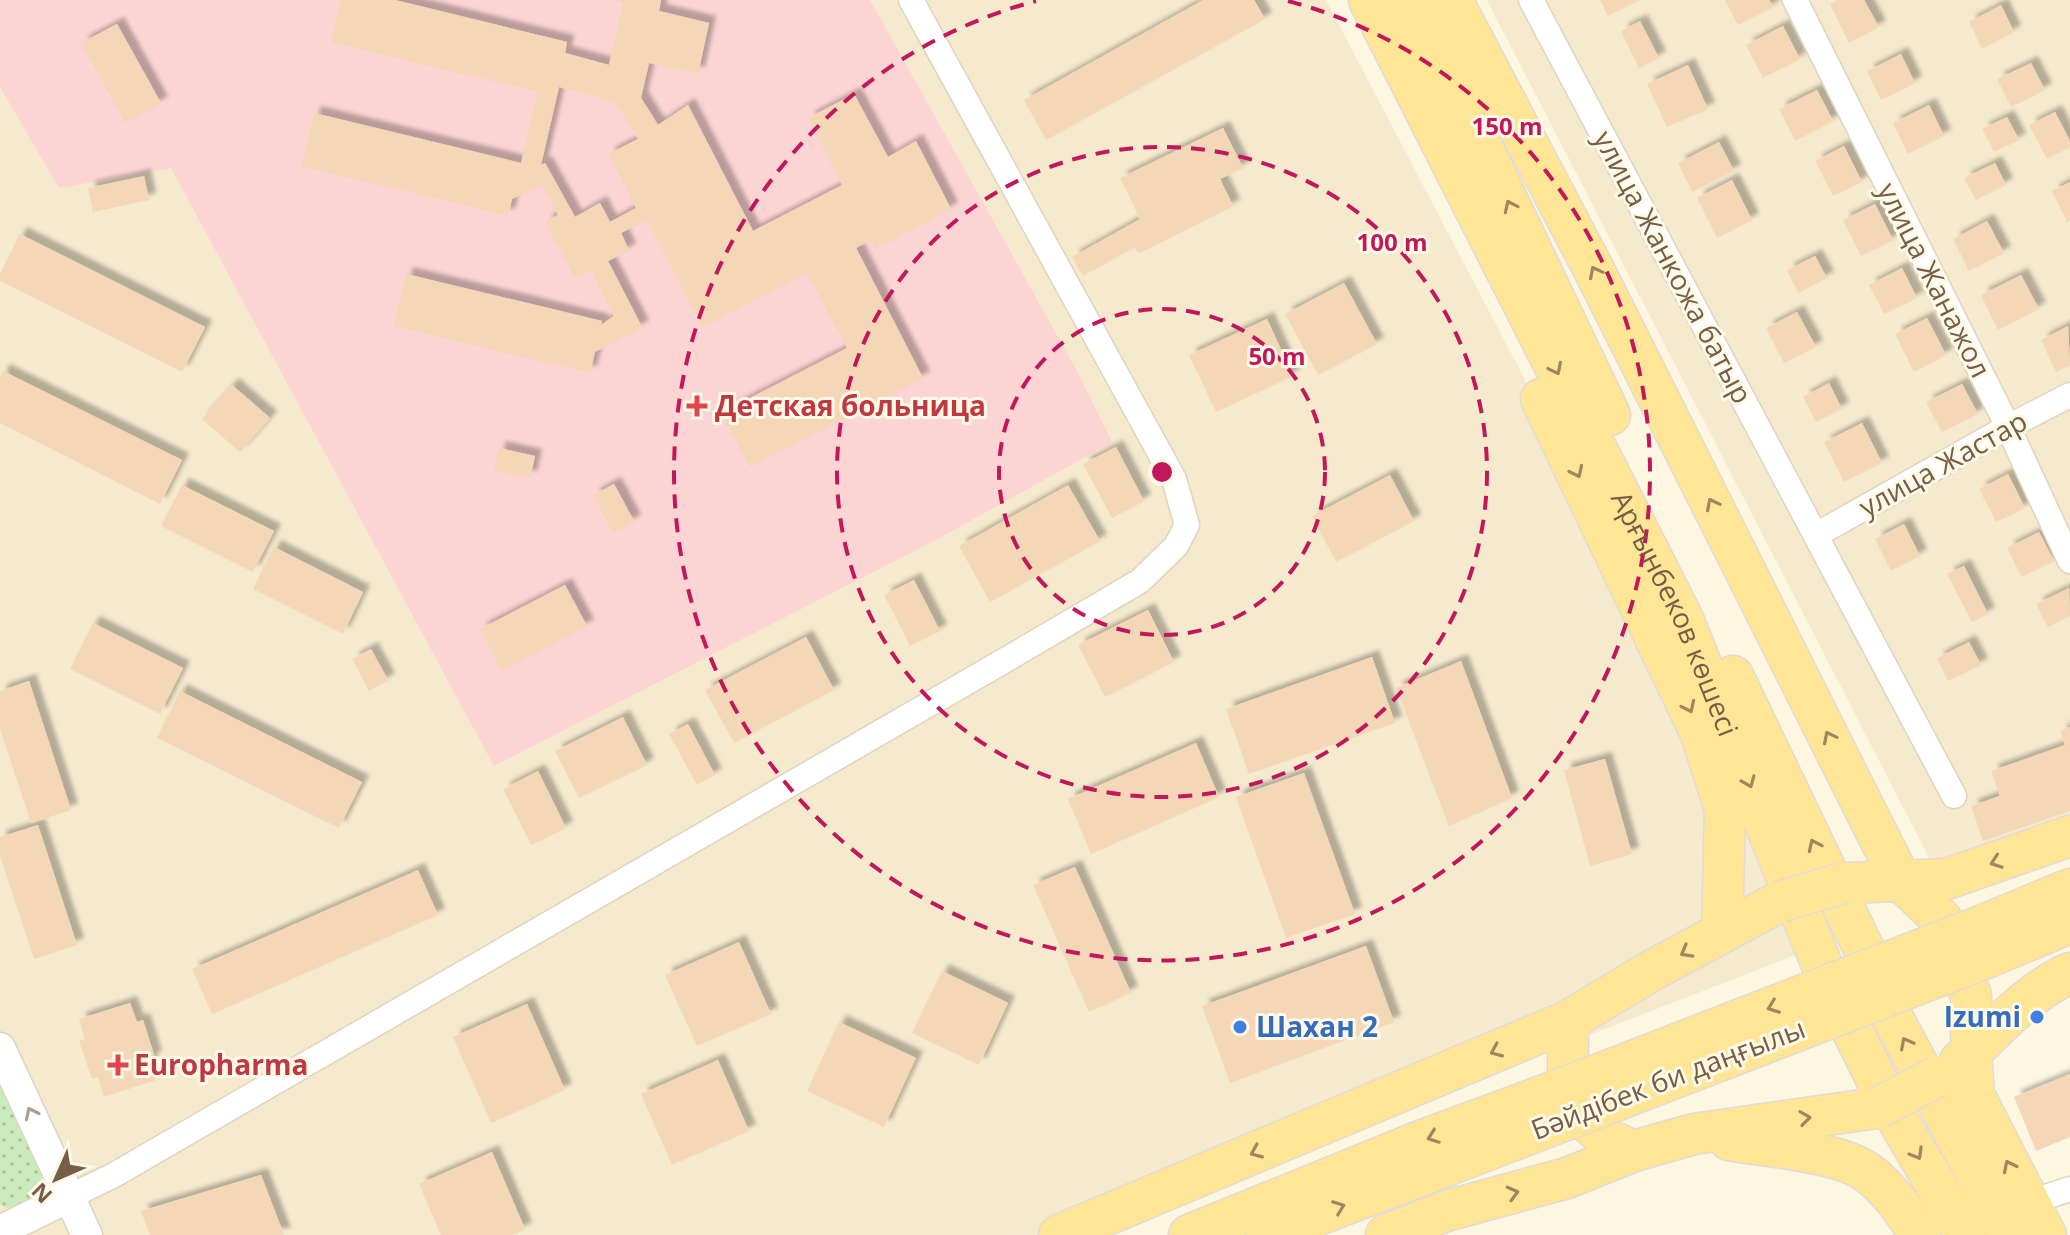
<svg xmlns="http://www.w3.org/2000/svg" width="2070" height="1235" font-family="'Open Sans',sans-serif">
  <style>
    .residential { fill: #f5e9ce }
    .medical { fill: #fcd4d3 }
    .grass { fill: url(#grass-dots) }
    .building { fill: #f4d7b6; fill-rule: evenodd; filter: url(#shadow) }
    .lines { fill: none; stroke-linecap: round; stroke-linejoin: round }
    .minor-casing { stroke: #e2d3bc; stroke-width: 27 }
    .tertiary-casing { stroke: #e2d3bc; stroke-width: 33 }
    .primary-casing { stroke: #e1dbd6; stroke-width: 43 }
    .minor { stroke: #fff; stroke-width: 24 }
    .tertiary { stroke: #fff; stroke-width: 30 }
    .primary { stroke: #ffe696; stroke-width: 40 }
    .primary-bridge-casing { stroke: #e1dbd6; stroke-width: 43; stroke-linecap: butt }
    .primary-bridge { stroke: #ffe696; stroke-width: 40 }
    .oneway { stroke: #9e865e }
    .oneway2 { stroke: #ac9e90 }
    .ring { fill: none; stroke: #c2185b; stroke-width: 4; stroke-dasharray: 14 10 }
    .health-dot { fill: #e0444e; stroke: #fff9e8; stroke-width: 3 }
    .shop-dot { fill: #3f7fe0; stroke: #fff9e8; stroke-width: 3 }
    .labels { text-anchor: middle; stroke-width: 6; stroke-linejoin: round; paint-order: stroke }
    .street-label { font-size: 28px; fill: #755d46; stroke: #fff9e8 }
    .health-label { font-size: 28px; font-weight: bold; fill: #be3a42; stroke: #fff9e8; text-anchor: start }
    .shop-label { font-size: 28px; font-weight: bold; fill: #366cbe; stroke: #fff9e8; text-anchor: end }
    .centre { fill: #c2185b; stroke: #fff9e8; stroke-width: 4 }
    .ring-label { font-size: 24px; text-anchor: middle; font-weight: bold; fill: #c2185b; stroke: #fff9e8; stroke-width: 6; stroke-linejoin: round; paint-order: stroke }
  </style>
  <defs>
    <pattern id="grass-dots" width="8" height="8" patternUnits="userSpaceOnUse" patternTransform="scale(2)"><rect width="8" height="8" fill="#caebbe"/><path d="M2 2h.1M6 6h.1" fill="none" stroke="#a9c29c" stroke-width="1.8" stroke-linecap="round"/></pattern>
    <filter id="shadow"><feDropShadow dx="7" dy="-7" stdDeviation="2" flood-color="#0004"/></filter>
  </defs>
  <rect width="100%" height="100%" fill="#fdf6e0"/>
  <path class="residential" d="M0 0H1326L1821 945 1075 1235H0Z
    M1487 0H2070V815L1936 871Z"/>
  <path class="medical" d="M0 0H870L1077 371 1112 442 934 541 494 766 171 168 59 188 0 87Z"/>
  <path class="grass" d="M0 1030 47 1173 46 1185 32 1200 7 1208 0 1204Z"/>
  <path class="building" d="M341 0H395L567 42 565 53 609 65 623 3 614 0H661L659 11 709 23 698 74 649 63 641 98 658 125 688 105 753 231 842 185 808 118 854 94 888 157 916 141 951 209 875 249 871 240 856 248 923 378 750 467 721 413 847 348 807 273 702 327 647 220 621 233 629 250 608 261 642 327 595 352 590 373 394 326 406 274 602 321 601 325 614 316 591 270 575 278 545 222 558 215 542 185 512 199 508 216 301 166 314 113 521 163 538 92 331 42ZM559 87 615 102 638 139 608 154 636 208 610 222 600 203 575 217 545 163 541 165Z
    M1203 0H1254L1265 19 1046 140 1024 100Z
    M1600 0H1640L1608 16Z
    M1725 0H1769L1773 7 1738 25Z
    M1838 0H1864L1879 27 1849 43 1830 4Z
    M2001 5 2014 32 1982 49 1969 22Z
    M1640 21 1659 58 1639 68 1621 31Z
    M117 24 161 103 125 123 81 43Z
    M1783 26 1800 59 1763 78 1746 45Z
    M1901 54 1915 83 1881 100 1867 71Z
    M2031 63 2045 90 2011 107 1997 79Z
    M1688 65 1708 109 1667 127 1647 84Z
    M1817 90 1833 121 1795 141 1779 109Z
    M1929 105 1944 136 1908 154 1893 123Z
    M2055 112 2070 141V147L2047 159 2029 125Z
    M2007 117 2019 140 1994 152 1982 129Z
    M1223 128 1243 168 1220 179 1233 206 1138 254 1135 247 1083 276 1072 257 1140 219 1120 178Z
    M1719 142 1734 171 1692 192 1678 163Z
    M1844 146 1862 182 1833 196 1815 161Z
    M1995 163 2006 185 1976 200 1964 178Z
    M144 176 149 200 93 212 88 188Z
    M1732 180 1752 220 1717 238 1697 198Z
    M2070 182V220L2067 222 2052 191Z
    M1875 204 1893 240 1861 256 1843 220Z
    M1987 221 2004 253 1969 271 1953 239Z
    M20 234 205 327 182 372 0 281V274Z
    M1815 256 1827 278 1798 293 1787 270Z
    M1902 268 1917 298 1884 314 1869 285Z
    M2021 275 2039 309 1998 330 1981 295Z
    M1344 283 1377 344 1318 375 1285 314Z
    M1797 312 1816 347 1784 363 1766 328Z
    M1927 318 1946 355 1914 372 1895 334Z
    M1267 319 1293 376 1216 412 1189 355Z
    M2068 326 2070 365 2056 372 2041 340Z
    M3 371 182 460 160 504 0 423V377Z
    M1829 383 1842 409 1816 422 1803 397Z
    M1962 384 1978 414 1942 432 1926 402Z
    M232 385 270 418 240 452 202 419Z
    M1862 423 1882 463 1844 482 1824 442Z
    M1116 447 1144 501 1112 518 1083 464Z
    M499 448 535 456 530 478 494 470Z
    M2008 474 2025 508 1996 522 1979 489Z
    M1390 475 1414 521 1336 562 1312 516Z
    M614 484 634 521 613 533 593 495Z
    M182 485 274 531 253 572 161 526Z
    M1068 485 1100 541 990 602 959 546Z
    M1904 524 1920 556 1891 571 1875 539Z
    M2039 532 2054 561 2022 577 2007 548Z
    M274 547 363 592 343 634 253 589Z
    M1964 566 1988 614 1972 622 1947 574Z
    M914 580 940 631 910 646 884 595Z
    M565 585 587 626 501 671 480 629Z
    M2069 588 2070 616 2048 627 2036 604Z
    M1148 610 1174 662 1105 697 1078 645Z
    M93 623 183 668 160 714 70 669Z
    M806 637 834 690 734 743 705 690Z
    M1969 642 1981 665 1948 681 1937 658Z
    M371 649 388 680 369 691 352 659Z
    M1372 657 1395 723 1249 774 1226 709Z
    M1461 661 1512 798 1449 826 1396 688Z
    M29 681 71 810 31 823 0 729V691Z
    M180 691 362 782 339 828 157 738Z
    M623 717 647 765 579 798 555 751Z
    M688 724 715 775 697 785 669 734Z
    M2070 727V811L1983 841 1971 806 2000 796 1991 771 2065 745 2060 731Z
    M1196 743 1219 797 1091 854 1068 799Z
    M1605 759 1632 854 1590 866 1564 770Z
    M538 771 566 828 531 845 503 789Z
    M1304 773 1355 914 1286 938 1236 797Z
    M38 825 77 945 34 959 0 856V837Z
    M1075 867 1131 993 1089 1012 1033 885Z
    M418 870 438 915 212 1014 192 969Z
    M739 942 771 1014 697 1046 665 975Z
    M1366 946 1394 1022 1230 1083 1202 1006Z
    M942 971 1008 1003 979 1065 912 1033Z
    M130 1003 137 1022 143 1020 155 1058 149 1060 156 1080 104 1097 98 1077 92 1079 79 1041 85 1039 79 1019Z
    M527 1004 565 1090 491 1123 453 1037Z
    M839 1022 916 1058 884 1127 807 1091Z
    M718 1060 749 1131 672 1165 641 1094Z
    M2070 1074V1137L2036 1151 2014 1097Z
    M492 1152 525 1229 512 1235H441L419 1184Z
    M261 1175 284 1235H150L141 1211Z"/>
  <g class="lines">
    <defs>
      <path id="minor" d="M1531 0 1954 796
        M1795 0 2008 427 2070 561
        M1816 535 2008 427 2070 395
        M71 1196 114 1175 1002 662 1140 581 1176 546 1187 525 1174 479 911 0
        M2027 1203 2070 1189"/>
      <path id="tertiary" d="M0 1048 87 1235
        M0 1231 71 1196"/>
      <g id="primary">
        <path id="s1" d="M1369 0 1683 619 1830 985 1889 1105 1965 1235"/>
        <path d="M1412 0 1610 415"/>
        <path d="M1452 0 1594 270 1901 881 1947 879 2070 836"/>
        <path d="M1541 399 1701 734 1725 809 1722 932"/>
        <path d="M1733 676 1872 966 1888 1009 2009 1235"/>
        <path d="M1843 883 1901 881 1942 920 1971 996V1053L1960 1061"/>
        <path d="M1779 902 1651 971 1568 1021V1095L1576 1111 1605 1138 1634 1151 1694 1134 1877 1108"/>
        <path d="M1976 928 2070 889"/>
        <path d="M1991 956 2070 923"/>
        <path d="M1729 1140C1766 1147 1839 1151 1868 1173 1890 1189 1905 1213 1920 1235"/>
        <path d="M1059 1235 1568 1021"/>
        <path d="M1189 1235 1418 1142 1558 1090"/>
        <path d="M1266 1235 1571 1118"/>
        <path d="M1386 1235 1446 1211 1567 1178 1634 1151"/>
        <path d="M2046 1235 1974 1095 1971 1053C1997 1026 2035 988 2070 973"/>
      </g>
    </defs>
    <use href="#minor" class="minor-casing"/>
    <use href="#tertiary" class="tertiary-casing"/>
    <use href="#primary" class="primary-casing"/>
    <use href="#minor" class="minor"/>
    <use href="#tertiary" class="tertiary"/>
    <use href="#primary" class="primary"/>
    <defs>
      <path id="primary-bridge" d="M1779 902 1843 883
        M1558 1090 1976 928
        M1877 1108 1937 1077
        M1571 1118 1991 956"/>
    </defs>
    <use href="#primary-bridge" class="primary-bridge-casing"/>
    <use href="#primary-bridge" class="primary-bridge"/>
  </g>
  <defs><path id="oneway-chevron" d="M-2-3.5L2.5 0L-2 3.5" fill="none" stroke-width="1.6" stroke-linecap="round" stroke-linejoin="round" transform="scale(2)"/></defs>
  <g class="oneway">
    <use href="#oneway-chevron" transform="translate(1510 206) rotate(-115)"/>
    <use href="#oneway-chevron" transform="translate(1595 272) rotate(-117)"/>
    <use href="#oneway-chevron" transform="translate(1556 369) rotate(63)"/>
    <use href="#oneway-chevron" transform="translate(1577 472) rotate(64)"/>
    <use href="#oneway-chevron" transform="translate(1712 504) rotate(-117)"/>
    <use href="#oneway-chevron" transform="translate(1689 707) rotate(65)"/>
    <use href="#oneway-chevron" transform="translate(1829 737) rotate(-117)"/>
    <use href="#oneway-chevron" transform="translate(1749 782) rotate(68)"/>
    <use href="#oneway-chevron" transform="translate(1814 845) rotate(-115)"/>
    <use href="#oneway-chevron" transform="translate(1996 862) rotate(161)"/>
    <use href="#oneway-chevron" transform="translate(1686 952) rotate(151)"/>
    <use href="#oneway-chevron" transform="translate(1773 1007) rotate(159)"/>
    <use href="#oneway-chevron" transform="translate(1906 1043) rotate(-118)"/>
    <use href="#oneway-chevron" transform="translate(1496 1051) rotate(157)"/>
    <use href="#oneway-chevron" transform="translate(1805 1118) rotate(-8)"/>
    <use href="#oneway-chevron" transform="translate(1433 1137) rotate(160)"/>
    <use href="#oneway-chevron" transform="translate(1256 1152) rotate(157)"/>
    <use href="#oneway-chevron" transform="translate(1917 1154) rotate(60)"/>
    <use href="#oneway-chevron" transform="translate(2009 1166) rotate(-116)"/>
    <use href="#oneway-chevron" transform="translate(1513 1193) rotate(-15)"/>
    <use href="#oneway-chevron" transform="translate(1339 1207) rotate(-21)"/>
  </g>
  <use class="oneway2" href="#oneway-chevron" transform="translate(31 1113) rotate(-116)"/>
  <g class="ring">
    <circle cx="1162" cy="472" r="163"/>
    <circle cx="1162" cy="472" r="325"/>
    <path d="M1288 1A488 488 0 1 1 1036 1"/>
  </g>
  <g class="health-dot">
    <path d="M693 394h8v8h8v8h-8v8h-8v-8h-8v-8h8z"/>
    <path d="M114 1053h8v8h8v8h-8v8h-8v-8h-8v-8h8z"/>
  </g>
  <g class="shop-dot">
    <circle cx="2037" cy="1017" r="8"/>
    <circle cx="1240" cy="1027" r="8"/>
  </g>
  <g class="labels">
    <g class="street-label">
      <text transform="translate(1673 267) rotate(62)" y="10">улица Жанкожа батыр</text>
      <text transform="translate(1934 280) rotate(63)" y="10">улица Жанажол</text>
      <text transform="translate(1943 464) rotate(-29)" y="10">улица Жастар</text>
      <text dy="10" stroke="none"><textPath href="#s1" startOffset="686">Арғынбеков көшесі</textPath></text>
      <text transform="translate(1668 1079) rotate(-21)" y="10">Бәйдібек би даңғылы</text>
    </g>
    <g class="health-label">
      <text x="715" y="416">Детская больница</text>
      <text x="134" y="1075">Europharma</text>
    </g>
    <g class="shop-label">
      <text x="2021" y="1027">Izumi</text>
      <text x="1256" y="1037" text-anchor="start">Шахан 2</text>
    </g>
  </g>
  <circle cx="1162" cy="472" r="12" class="centre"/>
  <g class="ring-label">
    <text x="1507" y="135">150 m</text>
    <text x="1392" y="251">100 m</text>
    <text x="1277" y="365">50 m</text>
  </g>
  <g transform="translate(56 1179) rotate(225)" stroke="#fff9e8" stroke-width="6" paint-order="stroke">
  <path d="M0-6L14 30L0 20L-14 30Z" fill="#755d46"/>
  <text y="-12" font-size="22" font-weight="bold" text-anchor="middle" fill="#755d46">N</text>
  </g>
</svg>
